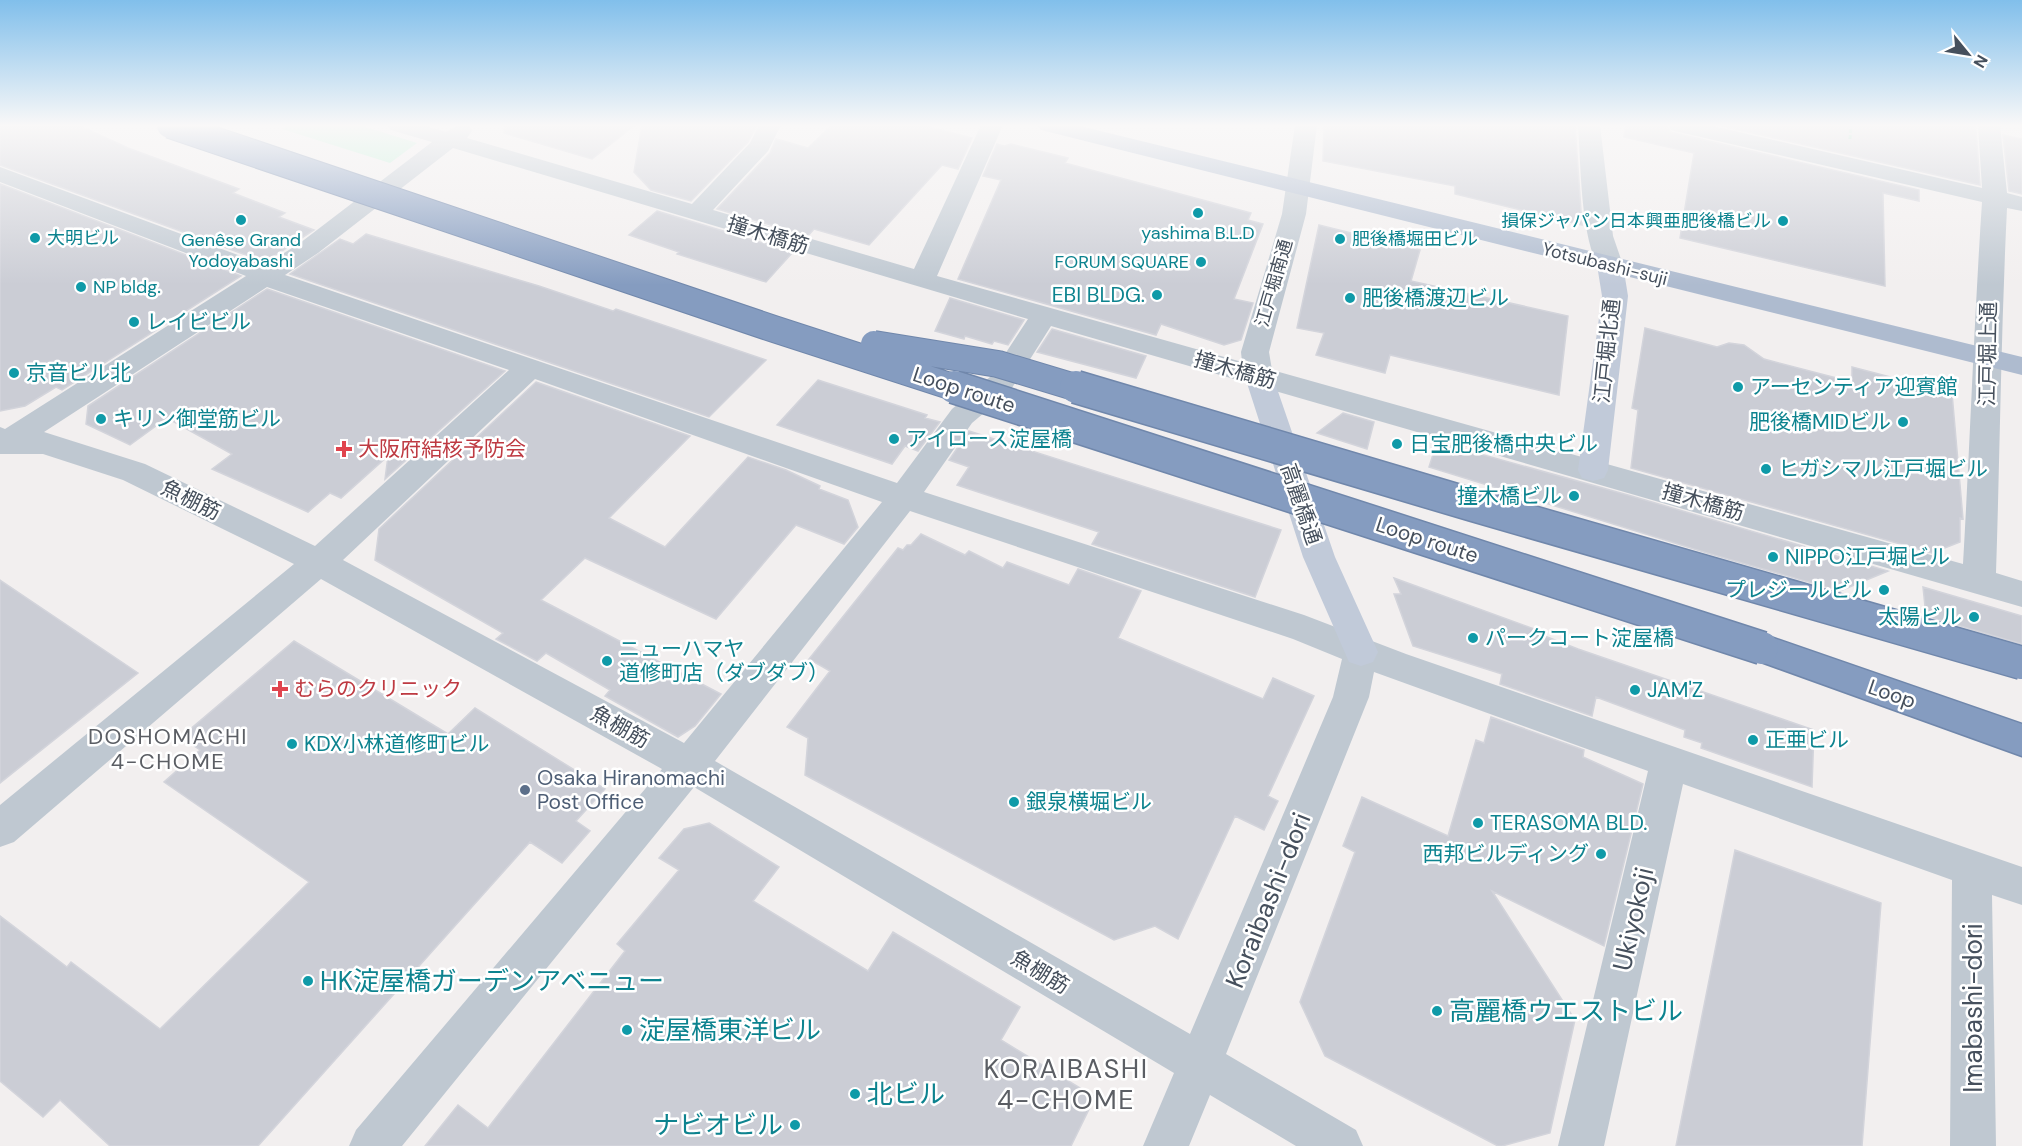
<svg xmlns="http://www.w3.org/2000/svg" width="2022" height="1146" font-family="'DM Sans','Noto Sans JP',sans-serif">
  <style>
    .green { fill: #bcf1d5 }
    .building { fill: #cbcdd5; stroke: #d3d4db; stroke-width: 1.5 }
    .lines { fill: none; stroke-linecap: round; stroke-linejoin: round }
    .highway-casing { stroke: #7087ab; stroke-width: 3 }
    .path { stroke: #72d0aa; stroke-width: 3; stroke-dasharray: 4 2; stroke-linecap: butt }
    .street { fill: #bfc8d1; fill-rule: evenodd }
    .secondary { fill: #c1cad9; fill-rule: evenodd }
    .primary { fill: #aebbcf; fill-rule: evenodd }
    .highway { fill: #859cc0; fill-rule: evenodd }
    .highway-bridge-far1-casing { stroke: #7087ab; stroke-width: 28; stroke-linecap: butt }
    .highway-bridge-casing { stroke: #7087ab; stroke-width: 35; stroke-linecap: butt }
    .highway-bridge-far1 { stroke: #859cc0; stroke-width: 26 }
    .highway-bridge { stroke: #859cc0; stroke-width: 32 }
    .culture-dot { fill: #0f9aa8; stroke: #fff; stroke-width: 2 }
    .health-dot { fill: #e0444e; stroke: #fff; stroke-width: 2 }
    .service-dot { fill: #5c6f8a; stroke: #fff; stroke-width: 2 }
    .labels { text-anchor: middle; stroke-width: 5; stroke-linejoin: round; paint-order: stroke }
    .far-culture-label { font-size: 18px; fill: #0d838f; stroke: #fff; text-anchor: start }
    .far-street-label { font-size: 18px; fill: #46505d; stroke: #fff }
    .street-label { font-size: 21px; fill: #46505d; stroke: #fff }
    .culture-label { font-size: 21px; fill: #0d838f; stroke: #fff; text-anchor: start }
    .health-label { font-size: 21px; fill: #be3a42; stroke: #fff; text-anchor: start }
    .service-label { font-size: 21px; fill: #4e5e75; stroke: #fff; text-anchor: start }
    .neighbourhood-label { font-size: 22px; letter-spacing: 1.5px; fill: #5b5e64; stroke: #fff }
    .near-street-label { font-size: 26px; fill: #46505d; stroke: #fff }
    .near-culture-label { font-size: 26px; fill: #0d838f; stroke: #fff; text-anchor: start }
    .near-neighbourhood-label { font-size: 27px; letter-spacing: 1.5px; fill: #5b5e64; stroke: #fff }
  </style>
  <rect width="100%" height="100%" fill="#f2efef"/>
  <path class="green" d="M289 125H359L417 143 390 163 282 129Z"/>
  <path class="building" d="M0 125H78L128 148 239 189 233 193 285 213 279 217 314 230 265 262 0 165Z
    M505 125H635L592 159 504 133Z
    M642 125H757L748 142 691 201 651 190 634 172Z
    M832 125H922L972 138 958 169 942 165 869 245 814 229 808 236 717 209 770 153 776 139 808 148Z
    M1324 125H1575L1582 225 1455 194V186L1323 161Z
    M1626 125H1666L1670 132 1919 190V201L1883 193 1885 286 1680 238 1694 153 1624 137Z
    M1718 125H1974L1976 130 1980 185Z
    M2003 135 2022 139V194L2009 191Z
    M997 144 1004 146 1011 144 1068 158 1065 163 1251 213 1248 220 1263 224 1234 299 1253 303 1241 340 1224 345 1161 324 1156 335 958 279 1001 180 983 176Z
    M0 184 241 276 62 390 56 387 25 406 0 411Z
    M657 211 793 252 766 282 677 254 679 252 629 235Z
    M1319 225 1420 250 1411 281 1568 316 1559 395 1390 355 1385 373 1316 355 1324 333 1297 328Z
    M366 234 539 286 613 311 616 309 766 360 709 417 290 274 340 239 353 244Z
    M267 289 505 371 385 479 388 456 341 498 330 493 308 512 212 469 232 454 167 418 130 445 86 424 88 406Z
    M950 298 1024 320 1008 345 994 341 992 344 965 336 964 339 935 331Z
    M1645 328 1717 347 1729 343 1744 345 1764 359 1852 382V367L1952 393 1963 519 1960 518V542L1932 553 1631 468 1638 410 1632 408Z
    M1052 329 1146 356 1136 378 1037 352Z
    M818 380 927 415 925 418 940 422 918 451 905 446 892 464 777 425Z
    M536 382 690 436 609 518 665 547 748 457 786 470 820 486 819 489 848 500 858 527 844 544 796 525 716 619 585 558 541 600 721 694 695 726 678 737 605 696 610 690 546 653 537 661 496 639 503 633 375 560 379 529Z
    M1343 413 1374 422 1367 449 1317 433Z
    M969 431 1281 530 1255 597 1092 544 1099 532 957 485 969 467 949 460Z
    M1437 442 1628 495 1888 571 1840 591 1707 553 1429 467Z
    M921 534 965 555 969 551 1003 568 1007 562 1069 585 1078 569 1141 591 1118 638 1263 699 1273 678 1314 696 1268 796 1278 801 1264 830 1235 816 1178 939 1155 926 1114 940 805 775 808 738 787 727 830 671 809 659 898 548 903 550 907 545H911Z
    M1394 578 1537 630V633L1578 649 1814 730 1812 787 1701 748 1702 743 1684 737 1685 730 1596 697 1592 716 1500 684 1502 674 1413 646 1394 594H1401Z
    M0 580 138 673 0 783Z
    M1923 587 2022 616V644L1926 616Z
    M294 641 448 734 475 708 605 789 576 821 590 831 562 863 530 842 258 1146H110L60 1100 43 1117 0 1081V916L67 967 71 962 160 1029 309 882 164 782 200 750 181 737Z
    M1491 717 1584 750 1583 757 1643 784 1604 946 1492 891 1575 1020 1550 1133 1502 1146H1498L1325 1056 1300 1002 1355 852 1343 846 1362 797 1448 836 1476 740 1484 743Z
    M709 823 779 867 753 901 868 971 893 932 1020 1007 1001 1040 1095 1097 1071 1146H425L458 1105 488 1128 625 951 617 944 679 870 659 858 684 829Z
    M1735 850 1881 903 1862 1146H1676Z"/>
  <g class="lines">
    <defs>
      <path id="highway" d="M1762 634 2022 724V756L1750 658 1745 648 1750 638Z"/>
    </defs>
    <use href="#highway" class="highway-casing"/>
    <path class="path" d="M1850 139 1851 125"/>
    <path class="street" d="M388 125H423L446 132 458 125 469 126 472 131 467 138 692 204 750 143 759 125H781L768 151 713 210 914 269 981 125H1003L937 276 1242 362 1241 352 1282 214 1295 125H1317L1306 214 1269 352 1272 370 1963 564C1970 443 1974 323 1982 202L1679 132 1671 130 1668 125H1708L1982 188 1978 125H2000L2007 193 2022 197V211L2007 208C2001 330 2000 451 1996 573L2022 581V607L1051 326 1010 391 972 423 924 492 1304 615 1406 654 2022 867V905L1992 895 1996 1146H1950L1952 880 1683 784 1604 1146H1558L1648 771 1374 672 1369 697 1226 1054 1356 1130 1363 1146H1296L1210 1095 1189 1146H1143L1174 1073 694 787 402 1146H349L356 1130 662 769 321 579 14 842 0 847V805L294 564 123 480 43 454H0V427L5 429 246 276 0 182V167L265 265 300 243 432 142 391 130ZM453 148 1028 319 990 377 952 409 897 483 285 275 318 253ZM267 287 509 370 315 546 145 464 44 432ZM535 379 882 502 684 743 343 560ZM910 511 1293 639 1342 659 1333 697 1190 1034 715 761Z
      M1578 125H1600L1613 236 1623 265 1619 271 1610 273 1601 271C1580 240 1581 163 1578 125Z"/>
    <path class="secondary" d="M1610 257 1619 259 1623 265 1628 296 1608 470 1604 478 1593 481 1582 478 1578 470 1602 296 1597 265 1601 259Z
      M1259 367 1269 370 1273 377 1335 557 1378 652 1373 662 1361 666 1349 662 1303 557 1245 377 1249 370Z"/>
    <path class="primary" d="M1038 125H1076L2022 357V375L1041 130Z"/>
    <use href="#highway" class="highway"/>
    <defs>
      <path id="highway-bridge-far1" d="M170 125 774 329 959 389
        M874 344 998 364 1081 389"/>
      <path id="highway-bridge" d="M954 387 1762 648
        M1076 387 1473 505 2022 663"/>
    </defs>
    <use href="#highway-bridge-far1" class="highway-bridge-far1-casing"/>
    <use href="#highway-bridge" class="highway-bridge-casing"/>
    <use href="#highway-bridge-far1" class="highway-bridge-far1"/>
    <use href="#highway-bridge" class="highway-bridge"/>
  </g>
  <linearGradient id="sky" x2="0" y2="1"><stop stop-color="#81bfeb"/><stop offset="0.44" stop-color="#f9f8f8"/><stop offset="1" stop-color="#f9f8f8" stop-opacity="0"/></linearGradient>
  <rect width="2022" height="285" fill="url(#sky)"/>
  <g class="culture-dot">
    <circle cx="1198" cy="213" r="6"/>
    <circle cx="241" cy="220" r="6"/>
    <circle cx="1783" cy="221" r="6"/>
    <circle cx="35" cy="238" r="6"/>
    <circle cx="1340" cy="239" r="6"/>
    <circle cx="1201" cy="262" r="6"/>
    <circle cx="81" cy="287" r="6"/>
    <circle cx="1157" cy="295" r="6"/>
    <circle cx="1350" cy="298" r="6"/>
    <circle cx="134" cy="322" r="6"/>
    <circle cx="14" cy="373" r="6"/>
    <circle cx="1738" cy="387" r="6"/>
    <circle cx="101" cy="419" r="6"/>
    <circle cx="1903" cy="422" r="6"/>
    <circle cx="894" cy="439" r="6"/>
    <circle cx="1397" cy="444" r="6"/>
    <circle cx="1766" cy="469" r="6"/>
    <circle cx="1574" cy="496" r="6"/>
    <circle cx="1773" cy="557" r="6"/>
    <circle cx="1884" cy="590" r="6"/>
    <circle cx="1974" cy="617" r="6"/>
    <circle cx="1473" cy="638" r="6"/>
    <circle cx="607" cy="661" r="6"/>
    <circle cx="1635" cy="690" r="6"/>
    <circle cx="1753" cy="740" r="6"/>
    <circle cx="292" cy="744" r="6"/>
    <circle cx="1014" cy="802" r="6"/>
    <circle cx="1478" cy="823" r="6"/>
    <circle cx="1601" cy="854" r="6"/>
    <circle cx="308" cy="981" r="6"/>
    <circle cx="1437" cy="1011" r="6"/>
    <circle cx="627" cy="1030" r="6"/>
    <circle cx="855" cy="1094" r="6"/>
    <circle cx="795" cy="1125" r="6"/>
  </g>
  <g class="health-dot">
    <path d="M341 440h6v6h6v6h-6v6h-6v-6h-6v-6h6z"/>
    <path d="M277 680h6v6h6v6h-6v6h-6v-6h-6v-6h6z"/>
  </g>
  <circle class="service-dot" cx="525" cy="790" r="6"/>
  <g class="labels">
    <g class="far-culture-label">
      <text x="1771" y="227" text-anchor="end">損保ジャパン日本興亜肥後橋ビル</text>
      <text x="1198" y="239" text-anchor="middle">yashima B.L.D</text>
      <text x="47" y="244">大明ビル</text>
      <text x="1352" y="245">肥後橋堀田ビル</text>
      <text x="241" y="246" text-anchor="middle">Genêse Grand<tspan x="241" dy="21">Yodoyabashi</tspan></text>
      <text x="1189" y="268" text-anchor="end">FORUM SQUARE</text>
      <text x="93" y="293">NP bldg.</text>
    </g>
    <g class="far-street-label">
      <text transform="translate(1605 264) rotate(14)" y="6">Yotsubashi-suji</text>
      <text transform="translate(1274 283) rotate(-74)" y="6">江戸堀南通</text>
    </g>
    <g class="street-label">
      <text transform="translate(768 235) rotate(17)" y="7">撞木橋筋</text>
      <text transform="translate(1607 351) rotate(-84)" y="7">江戸堀北通</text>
      <text transform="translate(1988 354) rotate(-89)" y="7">江戸堀上通</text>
      <text transform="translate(1235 370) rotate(16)" y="7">撞木橋筋</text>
      <text transform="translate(964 390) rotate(18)" y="7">Loop route</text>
      <text transform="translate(191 500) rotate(26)" y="7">魚棚筋</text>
      <text transform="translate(1703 502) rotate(16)" y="7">撞木橋筋</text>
      <text transform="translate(1301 504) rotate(71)" y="7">高麗橋通</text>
      <text transform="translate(1427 540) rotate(18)" y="7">Loop route</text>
      <text transform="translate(1892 694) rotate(19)" y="7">Loop</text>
      <text transform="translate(620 727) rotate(29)" y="7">魚棚筋</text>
      <text transform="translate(1040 972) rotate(31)" y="7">魚棚筋</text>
    </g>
    <g class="culture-label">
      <text x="1145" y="302" text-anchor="end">EBI BLDG.</text>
      <text x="1362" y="305">肥後橋渡辺ビル</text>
      <text x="146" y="329">レイビビル</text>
      <text x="26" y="380">京音ビル北</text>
      <text x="1750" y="394">アーセンティア迎賓館</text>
      <text x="113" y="426">キリン御堂筋ビル</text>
      <text x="1891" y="429" text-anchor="end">肥後橋MIDビル</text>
      <text x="906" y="446">アイロース淀屋橋</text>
      <text x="1409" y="451">日宝肥後橋中央ビル</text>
      <text x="1778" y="476">ヒガシマル江戸堀ビル</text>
      <text x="1562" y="503" text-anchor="end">撞木橋ビル</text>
      <text x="1785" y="564">NIPPO江戸堀ビル</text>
      <text x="1872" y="597" text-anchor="end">プレジールビル</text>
      <text x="1962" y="624" text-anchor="end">太陽ビル</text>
      <text x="1485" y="645">パークコート淀屋橋</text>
      <text x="619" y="656">ニューハマヤ<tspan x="619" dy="24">道修町店（ダブダブ）</tspan></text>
      <text x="1647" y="697">JAM'Z</text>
      <text x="1765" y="747">正亜ビル</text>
      <text x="304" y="751">KDX小林道修町ビル</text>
      <text x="1026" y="809">銀泉横堀ビル</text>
      <text x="1490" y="830">TERASOMA BLD.</text>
      <text x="1589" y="861" text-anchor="end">西邦ビルディング</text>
    </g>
    <g class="health-label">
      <text x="358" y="456">大阪府結核予防会</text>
      <text x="294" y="696">むらのクリニック</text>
    </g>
    <g class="service-label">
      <text x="537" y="785">Osaka Hiranomachi<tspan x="537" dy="24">Post Office</tspan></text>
    </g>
    <g class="neighbourhood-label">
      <text x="168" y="744">DOSHOMACHI<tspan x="168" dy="25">4-CHOME</tspan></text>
    </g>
    <g class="near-street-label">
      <text transform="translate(1268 900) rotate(-68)" y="9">Koraibashi-dori</text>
      <text transform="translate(1633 919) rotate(-77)" y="9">Ukiyokoji</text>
      <text transform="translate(1973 1008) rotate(-90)" y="9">Imabashi-dori</text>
    </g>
    <g class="near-culture-label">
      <text x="320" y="990">HK淀屋橋ガーデンアベニュー</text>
      <text x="1449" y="1020">高麗橋ウエストビル</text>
      <text x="639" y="1039">淀屋橋東洋ビル</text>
      <text x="867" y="1103">北ビル</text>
      <text x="783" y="1134" text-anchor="end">ナビオビル</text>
    </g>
    <g class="near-neighbourhood-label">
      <text x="1066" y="1078">KORAIBASHI<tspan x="1066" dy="31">4-CHOME</tspan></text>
    </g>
  </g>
  <g transform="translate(1968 54) rotate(120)" stroke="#ffffff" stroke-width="4.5" paint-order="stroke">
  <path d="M0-4.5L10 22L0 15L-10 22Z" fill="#46505d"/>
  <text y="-9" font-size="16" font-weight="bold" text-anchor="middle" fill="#46505d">N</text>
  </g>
</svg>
